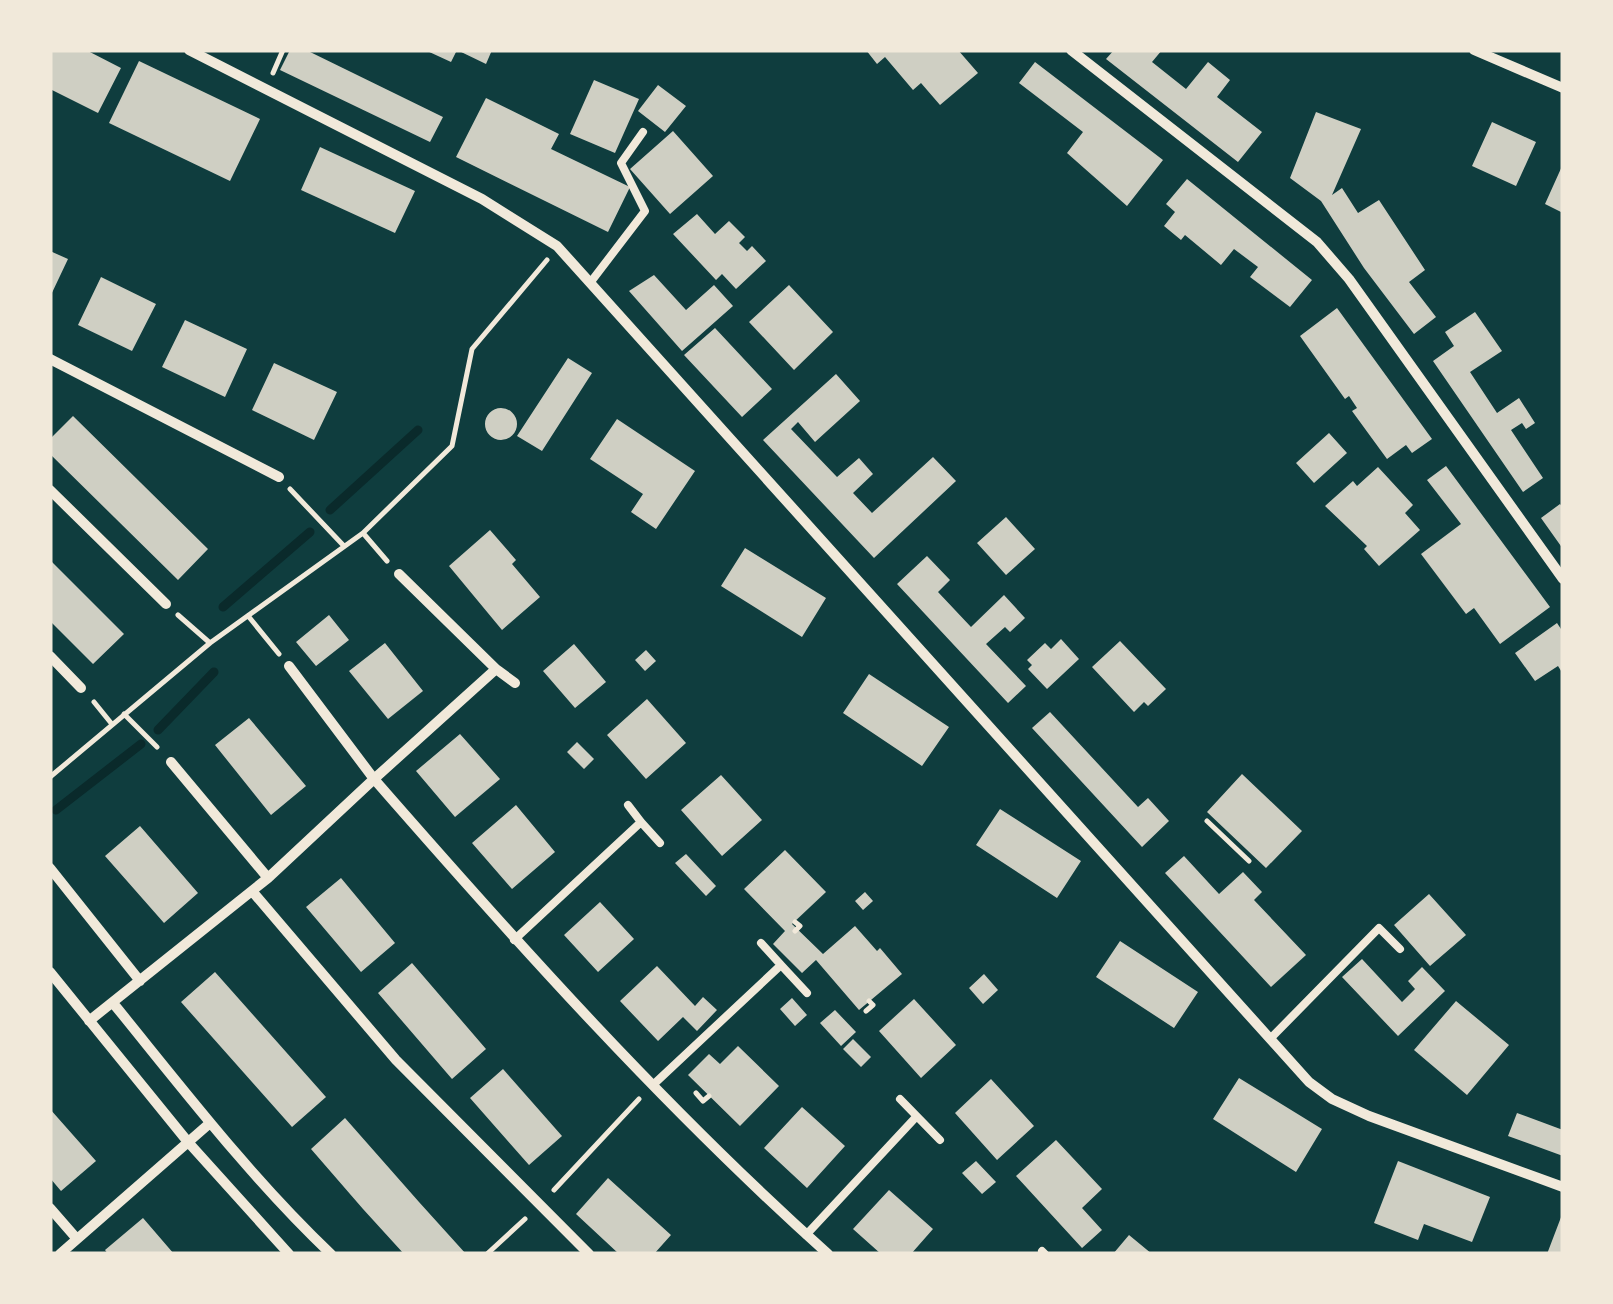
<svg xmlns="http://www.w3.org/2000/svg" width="1613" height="1304" font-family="Jost,sans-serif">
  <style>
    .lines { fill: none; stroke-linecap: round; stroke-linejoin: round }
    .stream { stroke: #0a2a2b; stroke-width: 9 }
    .building { fill: #cfcfc3 }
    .path { stroke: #f1e9da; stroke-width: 5 }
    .service { stroke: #f1e9da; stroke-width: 8 }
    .minor { stroke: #f1e9da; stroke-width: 10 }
  </style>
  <rect width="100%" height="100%" fill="#0f3d3e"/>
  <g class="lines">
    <path class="stream" d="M330 510 418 430
      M223 607 310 532
      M158 730 214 672
      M56 810 141 744"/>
  </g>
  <path class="building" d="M50 50H86L121 68 98 113 50 89Z
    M290 50H306L443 117 430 142 280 70Z
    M425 50H457L451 62Z
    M457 50H492L486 64Z
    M866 50H958L978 73 940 105 921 83 913 90 885 57 877 64Z
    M1114 50H1162L1152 62 1186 89 1208 62 1230 80 1217 97 1262 132 1238 162 1106 59Z
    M139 61 260 119 230 181 109 123Z
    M1035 62 1163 160 1127 206 1067 153 1083 132 1019 83Z
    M594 80 639 99 615 153 570 134Z
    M658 85 686 106 665 132 638 111Z
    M486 98 559 134 551 149 630 187 608 232 456 157Z
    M1316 112 1361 129 1332 195 1342 188 1358 213 1379 200 1425 270 1409 282 1436 317 1414 334 1364 268 1321 201 1290 178Z
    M1492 122 1536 142 1516 186 1472 166Z
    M673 131 713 176 670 214 630 169Z
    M320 147 415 191 395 233 301 190Z
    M1563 164V213L1545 204Z
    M1187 179 1312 280 1290 307 1250 277 1258 267 1234 249 1221 265 1185 235 1181 240 1164 226 1175 212 1166 204Z
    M697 214 715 234 729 221 745 237 739 243 747 251 752 246 766 261 736 289 722 274 716 280 673 234Z
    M50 251 68 259 50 297Z
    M654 275 686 310 714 285 733 306 682 351 629 291Z
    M101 277 156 304 132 351 78 325Z
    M789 285 833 332 794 370 749 322Z
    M1337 308 1432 439 1412 453 1406 445 1387 459 1352 411 1357 408 1349 396 1345 399 1300 336Z
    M1475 312 1502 351 1470 372 1497 413 1519 398 1535 423 1526 429 1522 423 1511 430 1543 478 1523 492 1433 361 1454 346 1445 332Z
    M185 320 247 349 225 397 162 367Z
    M715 328 772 389 742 417 684 355Z
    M568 358 592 373 542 451 517 436Z
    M274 363 337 392 314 440 252 410Z
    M836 374 860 401 815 442 798 422 791 429 837 477 859 458 873 474 853 493 872 513 933 457 956 481 874 558 763 440Z
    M485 424a16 16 0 1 1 32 0a16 16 0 1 1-32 0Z
    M73 416 208 549 178 580 50 454V439Z
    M617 419 695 471 656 529 631 512 643 494 590 459Z
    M1329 433 1347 453 1314 483 1296 463Z
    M1446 466 1550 607 1500 644 1474 608 1466 614 1421 554 1461 524 1427 480Z
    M1378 467 1413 505 1405 513 1420 530 1379 566 1364 549 1367 546 1325 506 1353 481 1357 486Z
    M1560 504 1563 508V549L1541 518Z
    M1006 517 1035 549 1006 575 977 543Z
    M490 530 516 560 512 564 540 597 502 630 449 566Z
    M745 548 826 598 802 637 721 586Z
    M927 556 950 580 938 592 971 627 1004 595 1025 618 1010 632 1005 627 986 644 1026 686 1008 703 897 584Z
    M50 560 124 634 93 664 50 621Z
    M329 615 349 640 316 666 296 642Z
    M1557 623 1563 632V674L1558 666 1535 681 1515 653Z
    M1061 639 1079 659 1047 689 1028 669 1032 665 1027 660 1045 643 1051 649Z
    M1120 641 1166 689 1148 706 1144 702 1134 712 1092 667Z
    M385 643 423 691 388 719 349 671Z
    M574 644 606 682 575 708 543 671Z
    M646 650 656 661 645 671 635 660Z
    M869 674 949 727 922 766 843 713Z
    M647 699 686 743 646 779 607 735Z
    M1050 712 1138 807 1148 798 1169 821 1142 847 1032 728Z
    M249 718 306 786 271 815 215 745Z
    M460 734 500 779 455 817 416 771Z
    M577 742 594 759 584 769 567 752Z
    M1242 774 1302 831 1266 868 1207 812Z
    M721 775 762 820 722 856 681 810Z
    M516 805 555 852 512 889 472 843Z
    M1000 809 1081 861 1057 898 976 845Z
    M140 826 198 893 164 923 105 856Z
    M785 850 826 892 792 924 823 954 855 926 877 951 880 948 902 974 859 1010 816 960 802 973 773 944 785 931 744 889Z
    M686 854 716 886 706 896 675 863Z
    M1184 856 1219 894 1243 872 1262 892 1254 900 1306 955 1271 987 1165 873Z
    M341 878 395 943 361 972 306 907Z
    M865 892 873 901 863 910 855 901Z
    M1429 894 1466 935 1430 966 1394 925Z
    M600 902 634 939 598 972 564 935Z
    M1120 941 1198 992 1174 1028 1096 977Z
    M1362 959 1402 1002 1415 989 1408 981 1422 967 1445 991 1398 1036 1342 977Z
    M412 963 486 1049 452 1079 378 993Z
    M657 966 695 1006 703 997 717 1010 697 1031 683 1017 658 1041 620 1001Z
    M215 972 326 1097 292 1127 181 1002Z
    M984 974 998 990 983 1004 969 988Z
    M792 998 807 1015 795 1026 780 1009Z
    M914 999 956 1045 921 1078 879 1031Z
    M1456 1001 1509 1045 1467 1095 1414 1050Z
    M835 1010 856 1032 841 1046 820 1023Z
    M853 1039 871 1057 861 1067 843 1049Z
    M738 1046 779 1086 740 1126 688 1075 709 1054 720 1064Z
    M503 1069 562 1136 529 1165 470 1098Z
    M1239 1078 1322 1129 1296 1172 1213 1119Z
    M991 1079 1034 1126 997 1160 955 1113Z
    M802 1107 845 1146 807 1188 764 1148Z
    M50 1109 96 1161 61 1191 50 1178Z
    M1517 1113 1563 1130V1156L1508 1136Z
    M345 1118 419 1202 466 1254H404L363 1209 311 1149Z
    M1056 1140 1102 1189 1082 1208 1102 1230 1082 1248 1016 1176Z
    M976 1161 996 1182 982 1194 962 1173Z
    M1398 1161 1490 1197 1472 1242 1424 1224 1418 1240 1374 1223Z
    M608 1178 671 1235 654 1254H619L576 1214Z
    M889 1190 933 1229 911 1254H881L853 1229Z
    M1563 1213V1254H1547L1563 1212Z
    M143 1218 174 1254H108L105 1250Z
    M1129 1235 1152 1254H1113Z"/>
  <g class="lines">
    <path class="path" d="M273 73 283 50
      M290 489 343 545
      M363 533 387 561
      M178 615 210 643
      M249 617 279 654
      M94 702 111 723
      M124 714 157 747
      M50 777 210 643 363 533 452 446 472 349 547 260
      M1207 821 1249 861
      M795 922 800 926 795 931
      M866 1011 873 1005 869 1001
      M696 1093 703 1101 709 1096
      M554 1190 639 1099
      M487 1254 525 1219"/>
    <path class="service" d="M590 283 645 211 621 163 643 132
      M628 805 641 822
      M514 940 641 822 660 843
      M761 943 781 965
      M1270 1039 1379 928 1400 949
      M654 1084 781 965 807 993
      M900 1099 940 1140
      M806 1235 916 1117
      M1042 1251 1045 1254"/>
    <path class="minor" d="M189 50 482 199 557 246 1309 1082 1332 1099 1369 1116 1563 1187
      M1071 50 1317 242 1349 279 1563 579
      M1474 50 1563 88
      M50 359 279 477
      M50 490 166 604
      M399 574 496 669 515 683
      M50 656 81 688
      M289 666 374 779 496 669
      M171 762 268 878
      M50 868 140 981
      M252 891 396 1060 589 1254
      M50 972 188 1142 289 1254
      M113 1003C183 1089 251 1178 331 1254
      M89 1021 268 878 374 779C518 944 665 1108 828 1254
      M50 1208 77 1239
      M60 1254 210 1123"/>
  </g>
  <rect width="1613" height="1304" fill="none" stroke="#f1e9da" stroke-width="105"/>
</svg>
